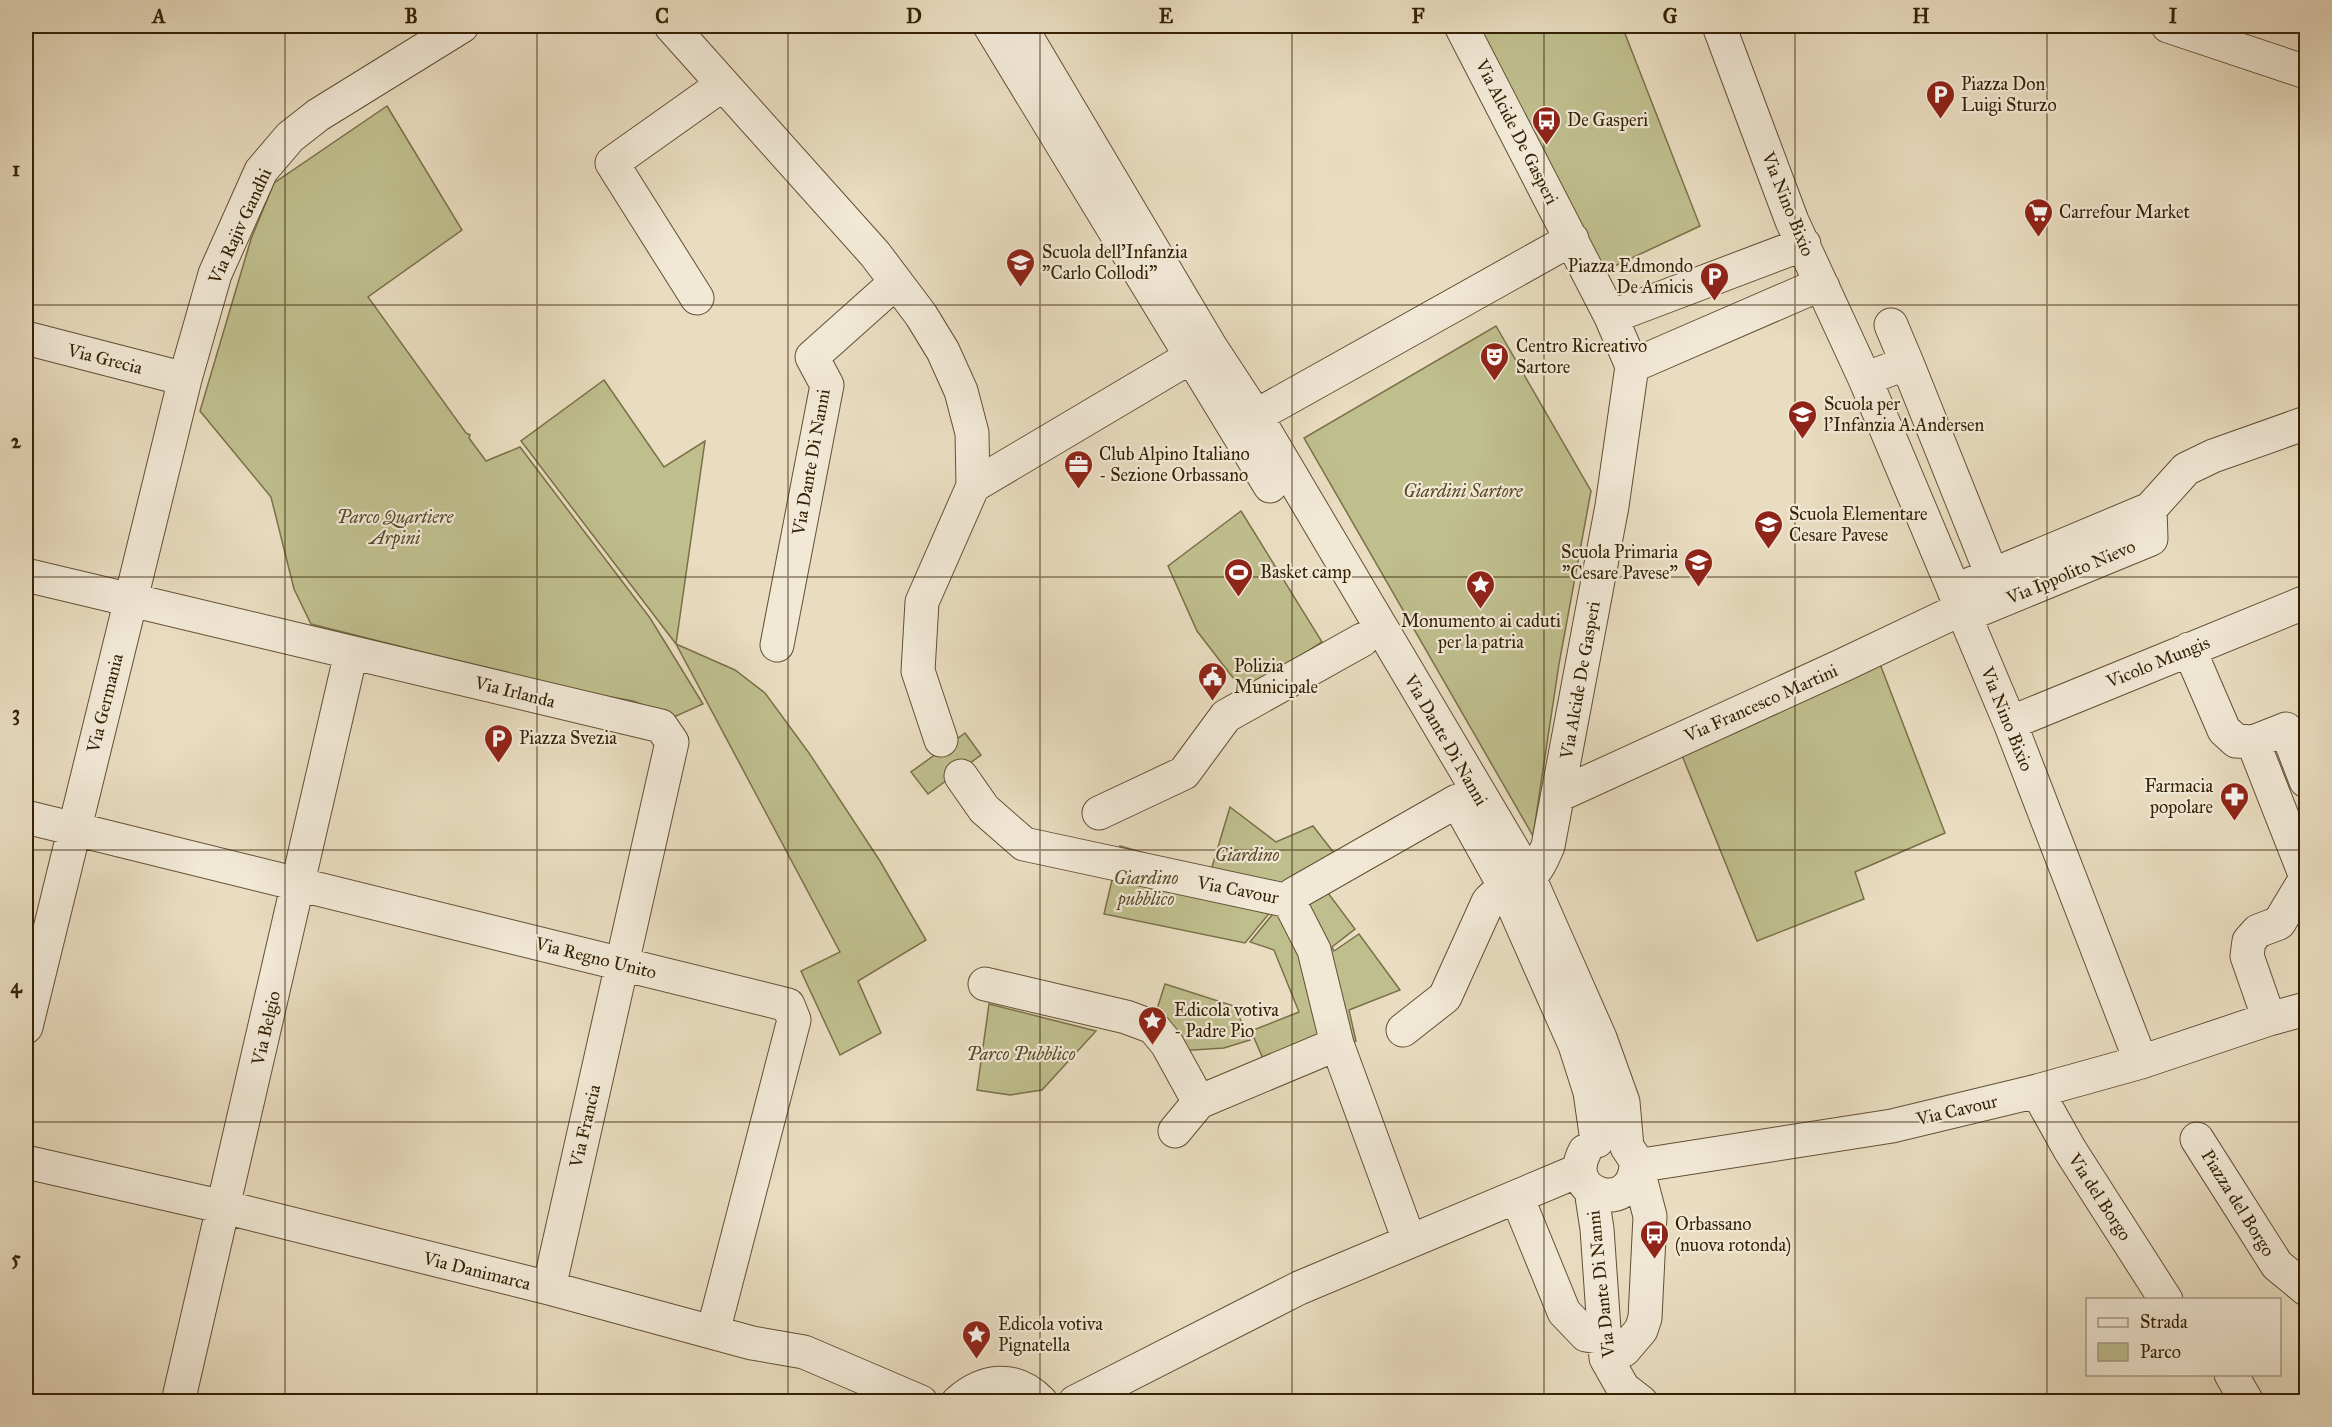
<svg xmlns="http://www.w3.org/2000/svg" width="2332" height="1427" font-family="'IM FELL Great Primer',serif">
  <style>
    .green { fill: #bfbe8d; stroke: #7a7048; stroke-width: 1.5 }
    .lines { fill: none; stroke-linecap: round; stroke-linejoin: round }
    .minor-casing { stroke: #625033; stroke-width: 35 }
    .minor { stroke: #f1e8d6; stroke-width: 33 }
    .grid { fill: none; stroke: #352104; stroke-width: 1.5; stroke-opacity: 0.55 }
    .labels { text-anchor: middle; stroke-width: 4.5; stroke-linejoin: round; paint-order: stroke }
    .poi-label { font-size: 18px; fill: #352104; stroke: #f1e8d6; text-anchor: start }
    .street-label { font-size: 18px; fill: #352104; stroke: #f1e8d6 }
    .park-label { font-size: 18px; font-style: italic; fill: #584826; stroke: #f1e8d6 }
    .neatline { fill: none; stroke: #352104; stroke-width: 2 }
    .grid-label { font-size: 20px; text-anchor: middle; font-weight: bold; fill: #352104 }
  </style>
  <rect width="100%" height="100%" fill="#e9dcc0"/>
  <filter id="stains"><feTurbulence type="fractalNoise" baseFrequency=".00333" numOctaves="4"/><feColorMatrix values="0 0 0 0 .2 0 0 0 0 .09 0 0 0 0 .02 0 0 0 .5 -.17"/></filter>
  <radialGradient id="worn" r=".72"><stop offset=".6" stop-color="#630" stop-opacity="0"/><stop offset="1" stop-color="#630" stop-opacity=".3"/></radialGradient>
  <path class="green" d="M1477 26H1622L1700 226 1604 271Z
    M387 106 462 230 368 297 466 433 470 435 469 438 486 461 520 447 650 618 703 704 674 717 633 701 578 691 311 624 294 589 271 497 200 411 251 239 274 183Z
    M1496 326 1591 491 1559 664 1533 836 1304 438Z
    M604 380 664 467 705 441 676 644 735 670 765 693 809 753 880 861 926 940 858 981 881 1033 840 1055 801 971 840 952 676 644 521 441Z
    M1241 511 1322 642 1244 692 1197 631 1168 566Z
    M1880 664 1945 833 1855 872 1864 899 1757 941 1681 753Z
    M965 733 981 755 928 794 911 772Z
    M1230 807 1276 842 1313 826 1338 858 1322 885 1355 929 1332 947 1334 951 1359 934 1400 990 1349 1010 1356 1041 1268 1070 1251 1031 1299 1012 1274 950 1250 942 1294 888 1285 894 1245 943 1104 914 1120 846 1228 877 1212 867Z
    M1165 984 1234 1006 1250 1040 1224 1048 1178 1051 1156 1012Z
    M989 1004 1096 1031 1042 1090 1010 1095 977 1090Z"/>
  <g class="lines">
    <defs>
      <path id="minor" d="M671 26 875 254 921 315 943 351 961 391 972 433 973 486 922 602 918 671 941 740
        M990 26 1270 486
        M1020 26 1210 346 1256 416 1529 877 1600 1038 1623 1102 1627 1147
        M1719 26 1792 221 1865 379 2010 723 2141 1062
        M2168 26 2306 72
        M697 298 612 163 722 85
        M1611 317 1804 244
        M1891 325 1907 363
        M26 338 185 379
        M1632 366 1805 291 1823 287
        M1865 379 1907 363 1992 575
        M1236 427 1572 239
        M973 486 1209 346
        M26 575 661 726 672 742 549 1288
        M1954 591 2150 509 2186 469 2213 456 2306 423
        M1964 616 2151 539 2150 509
        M777 645 827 385 812 357 896 282
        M2189 649 2224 730 2236 741 2253 742 2286 729 2306 781
        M2010 723 2306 602
        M2253 742 2306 877
        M961 776 984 809 1024 844 1289 901 1314 950 1337 1044 1409 1240
        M1559 795 1841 666 1961 609
        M1099 813 1184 773 1226 716 1362 640
        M26 817 788 1005 794 1020 713 1332
        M1466 817 1506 889 1575 1045 1590 1092 1597 1141
        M1294 894 1457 801
        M985 984 1126 1017 1153 1027 1167 1044 1199 1102
        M2269 1019 2247 956 2249 941 2258 931 2279 923 2306 878
        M26 1027 185 379 215 274 261 171 290 137 318 115 462 26
        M1403 1030 1445 997 1488 902C1499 888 1517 888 1530 876 1539 868 1543 857 1548 846L1612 506 1632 366 1611 317 1461 26
        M2037 1091 2070 1150 2166 1300
        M1175 1131 1199 1102 1337 1044
        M2197 1139 2277 1265 2306 1289
        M1585 1151C1561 1195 1632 1216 1636 1166
        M26 1162 224 1207 549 1288 752 1343 804 1352 921 1402
        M1636 1166 1892 1126 2037 1091 2141 1062 2269 1019 2306 1009
        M1591 1190 1597 1229 1606 1358 1623 1388 1641 1402
        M1517 1197 1564 1312 1586 1335 1605 1338
        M1624 1350 1641 1330 1645 1318 1650 1216 1635 1159 1627 1147
        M2231 1374 2247 1402
        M178 1402 351 653
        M958 1402C984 1379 1015 1375 1041 1402
        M1075 1402 1299 1288 1580 1170"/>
    </defs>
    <use href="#minor" class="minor-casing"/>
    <use href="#minor" class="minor"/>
  </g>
  <path class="grid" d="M285 26V1402M537 26V1402M788 26V1402M1040 26V1402M1292 26V1402M1544 26V1402M1795 26V1402M2047 26V1402M26 305H2306M26 577H2306M26 850H2306M26 1122H2306"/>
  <defs>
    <symbol id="parking-pin" viewBox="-11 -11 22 30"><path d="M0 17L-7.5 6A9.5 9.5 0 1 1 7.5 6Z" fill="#8f2418" stroke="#f1e8d6"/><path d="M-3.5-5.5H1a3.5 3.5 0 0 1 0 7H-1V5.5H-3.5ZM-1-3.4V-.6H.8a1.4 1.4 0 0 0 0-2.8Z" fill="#fff"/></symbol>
    <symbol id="bus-pin" viewBox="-11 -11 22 30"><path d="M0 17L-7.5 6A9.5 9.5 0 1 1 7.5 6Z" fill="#8f2418" stroke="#f1e8d6"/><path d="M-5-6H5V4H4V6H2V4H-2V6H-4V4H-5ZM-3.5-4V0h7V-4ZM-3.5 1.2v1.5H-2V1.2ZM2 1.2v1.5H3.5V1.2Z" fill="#fff"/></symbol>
    <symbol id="supermarket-pin" viewBox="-11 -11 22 30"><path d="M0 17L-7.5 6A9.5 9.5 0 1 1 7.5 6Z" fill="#8f2418" stroke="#f1e8d6"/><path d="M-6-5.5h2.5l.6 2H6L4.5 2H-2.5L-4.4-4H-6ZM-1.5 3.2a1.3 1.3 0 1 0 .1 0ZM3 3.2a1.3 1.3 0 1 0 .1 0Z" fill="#fff"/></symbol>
    <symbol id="school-pin" viewBox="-11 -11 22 30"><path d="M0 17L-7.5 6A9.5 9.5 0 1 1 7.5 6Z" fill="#8f2418" stroke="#f1e8d6"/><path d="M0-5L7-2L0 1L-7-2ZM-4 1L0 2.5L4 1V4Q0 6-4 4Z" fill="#fff"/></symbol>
    <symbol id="theatre-pin" viewBox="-11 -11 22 30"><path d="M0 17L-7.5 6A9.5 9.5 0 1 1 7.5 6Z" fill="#8f2418" stroke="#f1e8d6"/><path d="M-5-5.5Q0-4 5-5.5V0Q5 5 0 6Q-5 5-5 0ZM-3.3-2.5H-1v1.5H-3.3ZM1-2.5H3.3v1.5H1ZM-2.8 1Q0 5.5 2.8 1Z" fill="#fff"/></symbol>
    <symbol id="office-pin" viewBox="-11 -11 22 30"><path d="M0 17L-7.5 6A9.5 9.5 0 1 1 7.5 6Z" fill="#8f2418" stroke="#f1e8d6"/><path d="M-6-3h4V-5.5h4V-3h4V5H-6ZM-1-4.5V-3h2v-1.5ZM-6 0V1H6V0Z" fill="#fff"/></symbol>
    <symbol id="stadium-pin" viewBox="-11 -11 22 30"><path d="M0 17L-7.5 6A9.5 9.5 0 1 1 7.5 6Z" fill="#8f2418" stroke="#f1e8d6"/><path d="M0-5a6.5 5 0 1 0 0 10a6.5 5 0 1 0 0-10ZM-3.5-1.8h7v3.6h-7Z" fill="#fff"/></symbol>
    <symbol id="sight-pin" viewBox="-11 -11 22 30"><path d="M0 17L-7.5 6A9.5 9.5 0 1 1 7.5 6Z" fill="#8f2418" stroke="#f1e8d6"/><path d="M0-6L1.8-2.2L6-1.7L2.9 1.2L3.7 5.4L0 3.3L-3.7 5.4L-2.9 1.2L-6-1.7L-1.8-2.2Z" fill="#fff"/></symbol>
    <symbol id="civic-pin" viewBox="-11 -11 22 30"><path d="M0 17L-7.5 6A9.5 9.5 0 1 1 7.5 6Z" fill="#8f2418" stroke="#f1e8d6"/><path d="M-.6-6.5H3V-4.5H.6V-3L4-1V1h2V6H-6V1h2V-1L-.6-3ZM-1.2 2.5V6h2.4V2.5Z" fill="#fff"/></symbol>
    <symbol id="pharmacy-pin" viewBox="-11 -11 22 30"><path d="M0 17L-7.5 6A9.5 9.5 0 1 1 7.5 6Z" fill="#8f2418" stroke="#f1e8d6"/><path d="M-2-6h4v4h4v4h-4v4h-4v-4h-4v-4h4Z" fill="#fff"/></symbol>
  </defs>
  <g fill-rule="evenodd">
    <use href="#parking-pin" x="1924" y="78" width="33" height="45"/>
    <use href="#bus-pin" x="1530" y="104" width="33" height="45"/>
    <use href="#supermarket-pin" x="2022" y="196" width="33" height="45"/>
    <use href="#school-pin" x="1004" y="246" width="33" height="45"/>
    <use href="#parking-pin" x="1698" y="260" width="33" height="45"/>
    <use href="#theatre-pin" x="1478" y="340" width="33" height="45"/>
    <use href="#school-pin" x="1786" y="398" width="33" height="45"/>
    <use href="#office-pin" x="1062" y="448" width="33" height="45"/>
    <use href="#school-pin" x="1752" y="508" width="33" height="45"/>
    <use href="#school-pin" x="1682" y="546" width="33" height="45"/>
    <use href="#stadium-pin" x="1222" y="556" width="33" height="45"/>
    <use href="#sight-pin" x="1464" y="568" width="33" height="45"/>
    <use href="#civic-pin" x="1196" y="660" width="33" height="45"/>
    <use href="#parking-pin" x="482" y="722" width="33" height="45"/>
    <use href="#pharmacy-pin" x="2218" y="780" width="33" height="45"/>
    <use href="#sight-pin" x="1136" y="1004" width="33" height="45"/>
    <use href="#bus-pin" x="1638" y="1218" width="33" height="45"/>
    <use href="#sight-pin" x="960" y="1318" width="33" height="45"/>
  </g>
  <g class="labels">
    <g class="poi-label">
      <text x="1961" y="90">Piazza Don<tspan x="1961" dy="21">Luigi Sturzo</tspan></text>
      <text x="1567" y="126">De Gasperi</text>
      <text x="2059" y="218">Carrefour Market</text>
      <text x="1042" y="258">Scuola dell'Infanzia<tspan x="1042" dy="21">"Carlo Collodi"</tspan></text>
      <text x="1693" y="272" text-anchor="end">Piazza Edmondo<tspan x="1693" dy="21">De Amicis</tspan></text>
      <text x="1516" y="352">Centro Ricreativo<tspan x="1516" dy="21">Sartore</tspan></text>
      <text x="1824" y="410">Scuola per<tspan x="1824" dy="21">l'Infanzia A.Andersen</tspan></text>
      <text x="1099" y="460">Club Alpino Italiano<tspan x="1099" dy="21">- Sezione Orbassano</tspan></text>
      <text x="1789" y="520">Scuola Elementare<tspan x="1789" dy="21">Cesare Pavese</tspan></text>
      <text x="1678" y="558" text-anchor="end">Scuola Primaria<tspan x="1678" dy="21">"Cesare Pavese"</tspan></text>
      <text x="1260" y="578">Basket camp</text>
      <text x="1481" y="627" text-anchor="middle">Monumento ai caduti<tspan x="1481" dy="21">per la patria</tspan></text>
      <text x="1234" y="672">Polizia<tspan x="1234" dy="21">Municipale</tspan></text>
      <text x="519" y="744">Piazza Svezia</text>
      <text x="2213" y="792" text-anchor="end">Farmacia<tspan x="2213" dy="21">popolare</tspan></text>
      <text x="1174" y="1016">Edicola votiva<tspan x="1174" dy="21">- Padre Pio</tspan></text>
      <text x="1675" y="1230">Orbassano<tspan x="1675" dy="21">(nuova rotonda)</tspan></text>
      <text x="998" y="1330">Edicola votiva<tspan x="998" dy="21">Pignatella</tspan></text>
    </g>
    <g class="street-label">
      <text transform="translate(1517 132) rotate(63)" y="6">Via Alcide De Gasperi</text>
      <text transform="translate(1788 204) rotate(68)" y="6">Via Nino Bixio</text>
      <text transform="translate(240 226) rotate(-65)" y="6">Via Rajiv Gandhi</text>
      <text transform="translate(105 359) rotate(14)" y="6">Via Grecia</text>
      <text transform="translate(811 462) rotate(-80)" y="6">Via Dante Di Nanni</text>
      <text transform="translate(2071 572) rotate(-23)" y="6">Via Ippolito Nievo</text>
      <text transform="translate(2158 662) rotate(-22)" y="6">Vicolo Mungis</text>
      <text transform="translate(1580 680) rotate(-80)" y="6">Via Alcide De Gasperi</text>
      <text transform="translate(515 692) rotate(14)" y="6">Via Irlanda</text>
      <text transform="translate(105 703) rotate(-76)" y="6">Via Germania</text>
      <text transform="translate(1761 703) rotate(-24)" y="6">Via Francesco Martini</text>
      <text transform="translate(2007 719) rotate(68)" y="6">Via Nino Bixio</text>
      <text transform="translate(1446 740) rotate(60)" y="6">Via Dante Di Nanni</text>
      <text transform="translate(1238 890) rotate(11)" y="6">Via Cavour</text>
      <text transform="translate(596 958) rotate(14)" y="6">Via Regno Unito</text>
      <text transform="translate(266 1028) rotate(-77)" y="6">Via Belgio</text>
      <text transform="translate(1957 1110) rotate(-13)" y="6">Via Cavour</text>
      <text transform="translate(585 1126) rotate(-77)" y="6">Via Francia</text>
      <text transform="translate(2100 1197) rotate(57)" y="6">Via del Borgo</text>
      <text transform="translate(2238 1203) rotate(58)" y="6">Piazza del Borgo</text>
      <text transform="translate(477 1271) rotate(14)" y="6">Via Danimarca</text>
      <text transform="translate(1601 1284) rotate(-96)" y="6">Via Dante Di Nanni</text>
    </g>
    <g class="park-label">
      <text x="1463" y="497">Giardini Sartore</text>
      <text x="395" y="523">Parco Quartiere<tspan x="395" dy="21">Arpini</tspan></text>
      <text x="1247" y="861">Giardino</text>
      <text x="1146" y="884">Giardino<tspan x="1146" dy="21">pubblico</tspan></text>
      <text x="1021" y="1060">Parco Pubblico</text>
    </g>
  </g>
  <rect width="2332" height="1427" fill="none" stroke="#e9dcc0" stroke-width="66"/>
  <rect x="2086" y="1298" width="195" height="78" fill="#f1e8d6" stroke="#a69882" stroke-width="1.5"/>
  <rect x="2098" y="1318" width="30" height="9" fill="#f1e8d6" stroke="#a69882" stroke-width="1.5"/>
  <text x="2140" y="1328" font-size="18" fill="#352104">Strada</text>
  <rect x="2098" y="1343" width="30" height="18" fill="#bfbe8d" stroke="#a69882" stroke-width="1.5"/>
  <text x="2140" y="1358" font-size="18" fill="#352104">Parco</text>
  <rect x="33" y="33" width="2266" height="1361" class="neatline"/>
  <g class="grid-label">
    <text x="159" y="23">A</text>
    <text x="411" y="23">B</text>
    <text x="662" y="23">C</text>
    <text x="914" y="23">D</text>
    <text x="1166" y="23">E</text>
    <text x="1418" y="23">F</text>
    <text x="1670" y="23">G</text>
    <text x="1921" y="23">H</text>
    <text x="2173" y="23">I</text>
    <text x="16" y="176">1</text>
    <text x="16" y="448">2</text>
    <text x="16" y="720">3</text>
    <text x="16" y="993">4</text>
    <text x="16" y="1265">5</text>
  </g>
  <rect width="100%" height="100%" filter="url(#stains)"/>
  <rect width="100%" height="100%" fill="url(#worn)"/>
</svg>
